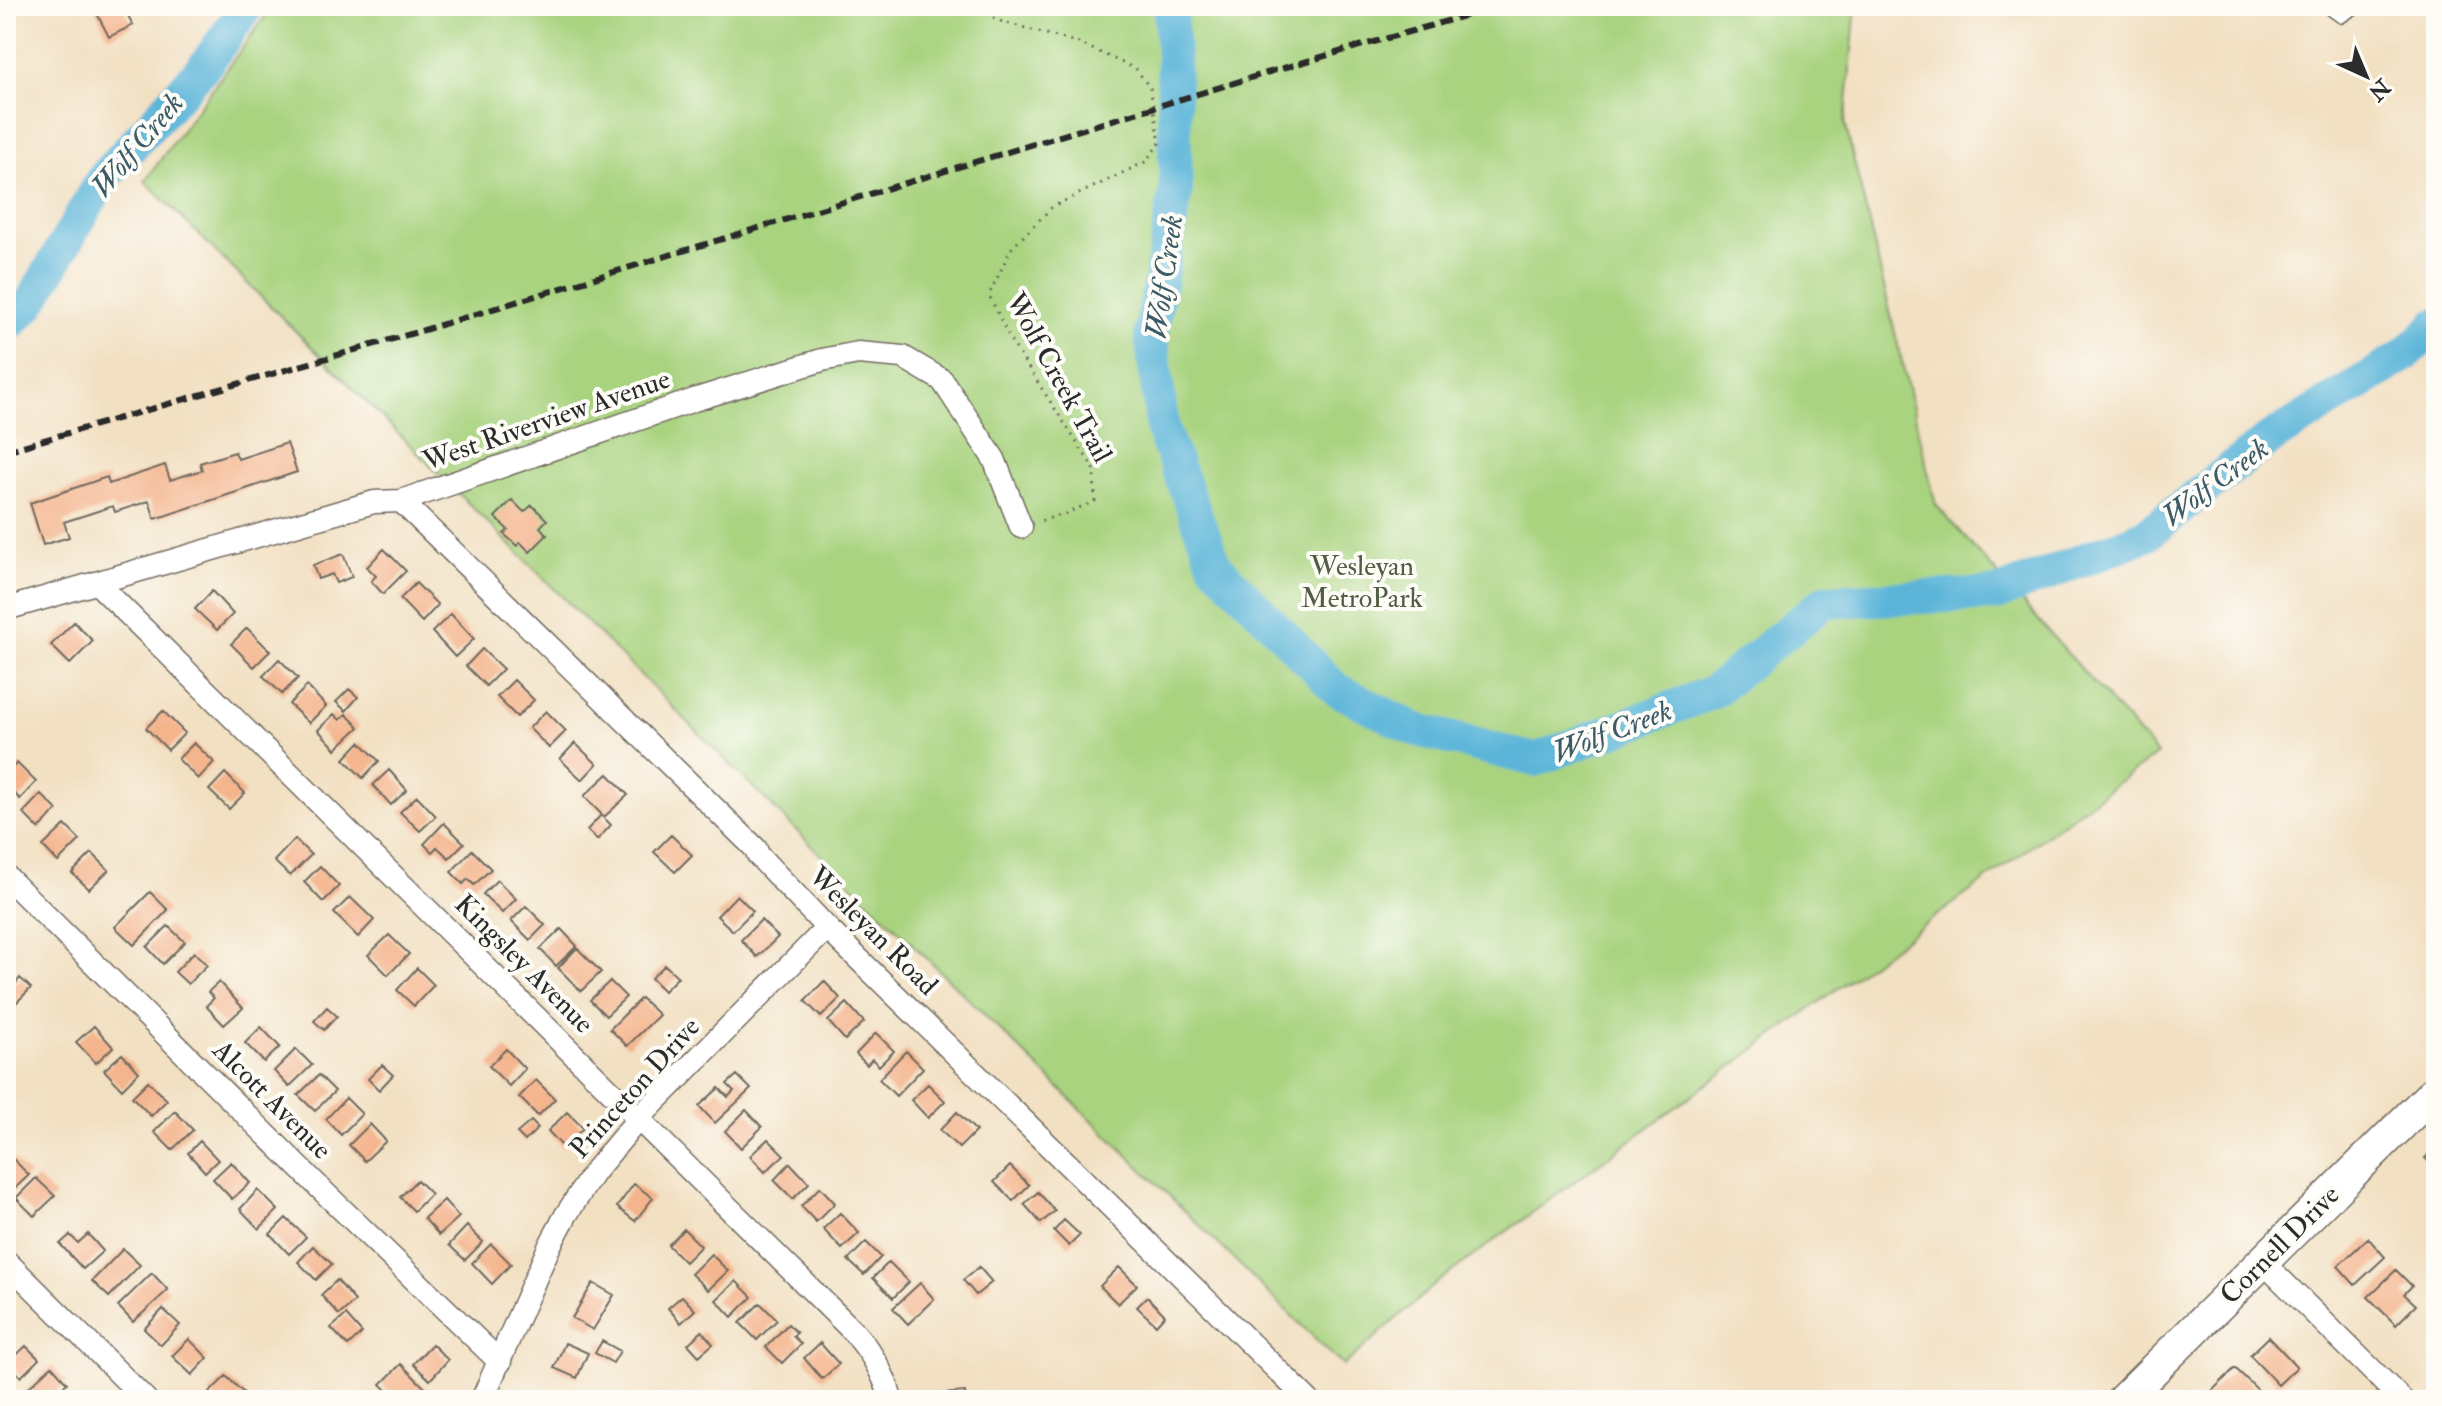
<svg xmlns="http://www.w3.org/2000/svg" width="2442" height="1406" font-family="'IM FELL Double Pica',serif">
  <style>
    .green { fill: #a9d37f; stroke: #6a7f55; stroke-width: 2 }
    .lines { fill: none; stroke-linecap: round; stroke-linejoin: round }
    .river { stroke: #5cb5d9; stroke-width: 34 }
    .building { fill: #f4b48c }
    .lane-casing { stroke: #716a60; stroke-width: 14 }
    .street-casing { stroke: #716a60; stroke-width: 25 }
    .secondary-casing { stroke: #716a60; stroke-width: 35 }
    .path { stroke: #716a60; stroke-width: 3; stroke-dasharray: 2 6; stroke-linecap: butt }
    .lane { stroke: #fff; stroke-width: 11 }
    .street { stroke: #fff; stroke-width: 22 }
    .secondary { stroke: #fff; stroke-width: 32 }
    .rail { stroke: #2b2b2b; stroke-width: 6; stroke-dasharray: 12 6; stroke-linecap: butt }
    .labels { text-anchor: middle; stroke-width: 8; stroke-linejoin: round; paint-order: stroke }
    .street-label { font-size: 28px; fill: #2b2b2b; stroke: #fdfcf7 }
    .park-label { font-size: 28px; fill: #515d44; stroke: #fdfcf7 }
    .water-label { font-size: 30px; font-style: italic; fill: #3c5b68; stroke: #fdfcf7 }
  </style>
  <rect width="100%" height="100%" fill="#fdfcf7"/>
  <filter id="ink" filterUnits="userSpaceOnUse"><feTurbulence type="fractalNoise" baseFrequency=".0125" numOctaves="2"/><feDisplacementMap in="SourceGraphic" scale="16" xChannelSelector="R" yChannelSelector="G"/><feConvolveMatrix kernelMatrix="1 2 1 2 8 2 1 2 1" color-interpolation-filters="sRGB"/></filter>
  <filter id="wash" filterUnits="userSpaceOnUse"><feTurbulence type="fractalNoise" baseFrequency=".006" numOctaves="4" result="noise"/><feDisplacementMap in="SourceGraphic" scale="32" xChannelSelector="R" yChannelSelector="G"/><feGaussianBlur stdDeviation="1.8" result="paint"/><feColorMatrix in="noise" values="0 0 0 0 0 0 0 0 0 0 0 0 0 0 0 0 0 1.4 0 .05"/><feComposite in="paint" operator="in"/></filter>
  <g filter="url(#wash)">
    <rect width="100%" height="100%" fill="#f2e0c2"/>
    <path class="green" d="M273 6H1856L1845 123 1936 505 2157 754 1439 1281 1343 1366 802 836 145 181Z"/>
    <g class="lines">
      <path class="river" d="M1170 6 1173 57 1176 191 1151 334 1163 431 1215 565 1336 689 1414 729 1535 760 1713 692 1825 601 1997 594 2146 535 2265 442 2404 356 2436 325
        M6 327 30 304 103 178 206 64 247 6"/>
    </g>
    <g id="blocks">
      <path class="building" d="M93 6H123L133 25 109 37Z
        M287 443 297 472 155 519 149 501 115 512 113 506 64 522 69 537 43 545 30 503 107 477 109 484 165 465 170 480 202 470 200 463 235 452 238 459Z
        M512 500 524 512 532 505 547 520 540 527 547 535 530 552 520 542 517 546 504 534 508 530 495 517Z
        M384 549 406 571 383 594 371 581 376 576 367 567Z
        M343 554 352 577 336 583 332 574 318 579 313 565Z
        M416 583 438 605 422 622 400 599Z
        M212 591 233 614 217 630 195 609Z
        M451 614 474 639 455 657 432 632Z
        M74 622 93 641 70 664 51 645Z
        M247 628 270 651 254 667 231 644Z
        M482 649 503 669 486 686 466 666Z
        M279 659 298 678 282 694 263 676Z
        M514 680 534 700 517 717 497 697Z
        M307 686 326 706 309 723 289 704Z
        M349 689 358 697 346 711 336 702Z
        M163 711 185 733 168 750 146 728Z
        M546 711 566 731 549 748 529 728Z
        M334 714 340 720 346 714 359 727 336 749 318 730Z
        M360 742 379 761 363 778 344 759Z
        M194 743 214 762 198 779 178 759Z
        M575 743 597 764 582 780 560 759Z
        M17 763 36 782 20 799 6 785V774Z
        M389 770 407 790 391 805 373 785Z
        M225 773 245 793 229 809 209 790Z
        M608 774 628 795 604 817 584 796Z
        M41 794 57 810 39 829 23 813Z
        M417 796 436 816 420 831 400 812Z
        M601 815 611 825 597 840 587 830Z
        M444 823 464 843 449 858 437 847 432 852 424 844Z
        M65 825 80 840 58 862 43 846Z
        M671 835 692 855 675 872 654 852Z
        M295 839 311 855 290 876 274 861Z
        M472 850 491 869 474 885 468 879 463 884 451 872Z
        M92 853 109 870 89 889 72 873Z
        M320 866 339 886 323 902 304 882Z
        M497 880 516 899 502 913 483 894Z
        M150 892 168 910 134 945 115 927Z
        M737 895 753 911 733 931 717 916Z
        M350 897 374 920 358 937 334 913Z
        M526 906 545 925 530 940 511 921Z
        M761 920 778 937 757 957 741 940Z
        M168 926 185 942 163 964 147 947Z
        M561 929 577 946 556 966 540 949Z
        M389 935 409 954 388 975 368 955Z
        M577 948 601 972 581 991 558 968Z
        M194 952 207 965 188 984 175 972Z
        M665 965 678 977 664 991 651 978Z
        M417 968 434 985 414 1006 397 990Z
        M6 973 16 983 20 978 31 988 6 1013Z
        M610 981 626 997 606 1016 590 1000Z
        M824 981 840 998 821 1017 805 1001Z
        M219 982 243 1008 224 1025 206 1006 214 998 208 992Z
        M641 998 659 1015 627 1046 610 1029Z
        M847 1003 864 1022 845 1040 828 1021Z
        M327 1007 337 1016 324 1030 314 1021Z
        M94 1026 113 1047 96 1063 76 1042Z
        M261 1027 280 1047 264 1062 245 1043Z
        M876 1033 894 1051 879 1066 872 1059 867 1065 856 1054Z
        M296 1049 312 1065 289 1087 274 1071Z
        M506 1049 525 1069 509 1086 489 1066Z
        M906 1051 923 1068 896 1096 879 1079Z
        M122 1054 139 1072 122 1089 104 1070Z
        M382 1065 393 1075 379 1090 368 1079Z
        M319 1075 335 1091 315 1111 298 1095Z
        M737 1075 751 1089 715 1123 699 1106 719 1088 728 1097 734 1091 727 1084Z
        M536 1080 555 1099 538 1116 519 1097Z
        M148 1081 167 1100 151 1116 132 1097Z
        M928 1084 945 1101 928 1118 911 1100Z
        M346 1098 362 1114 341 1135 326 1119Z
        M746 1110 762 1127 741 1148 725 1131Z
        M175 1111 193 1130 172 1150 154 1132Z
        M567 1112 583 1128 564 1148 548 1131Z
        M957 1112 976 1131 959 1148 940 1130Z
        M531 1121 538 1128 525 1141 517 1133Z
        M370 1124 386 1141 365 1161 349 1145Z
        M768 1139 784 1155 765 1172 750 1156Z
        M200 1141 218 1160 205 1172 188 1153Z
        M2436 1147V1169L2425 1158Z
        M13 1159 29 1175 9 1194 6 1191V1166Z
        M231 1162 250 1183 232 1199 213 1179Z
        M790 1163 809 1183 793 1199 774 1180Z
        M1010 1166 1029 1185 1013 1201 994 1182Z
        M36 1178 55 1196 34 1216 16 1198Z
        M417 1180 431 1194 414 1211 400 1197Z
        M634 1184 653 1198 635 1221 617 1207Z
        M820 1187 835 1203 816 1222 801 1206Z
        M258 1190 278 1210 259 1229 240 1209Z
        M1038 1192 1055 1211 1041 1223 1024 1204Z
        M444 1200 459 1217 439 1235 424 1218Z
        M840 1213 859 1233 842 1249 823 1229Z
        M286 1218 306 1237 289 1254 270 1234Z
        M1064 1220 1080 1235 1069 1246 1054 1231Z
        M467 1226 483 1242 465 1260 449 1245Z
        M684 1229 701 1246 685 1262 668 1245Z
        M88 1234 103 1251 83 1269 60 1244 70 1235 78 1243Z
        M2368 1238 2385 1257 2355 1285 2338 1266Z
        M866 1242 881 1257 864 1275 848 1260Z
        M491 1244 511 1264 492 1284 472 1263Z
        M313 1246 332 1264 316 1280 298 1262Z
        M123 1249 140 1265 109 1297 92 1281Z
        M711 1254 728 1271 708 1290 691 1274Z
        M889 1262 909 1282 893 1298 873 1278Z
        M979 1267 992 1282 976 1295 963 1280Z
        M1119 1267 1137 1285 1118 1304 1100 1286Z
        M2396 1270 2412 1286 2404 1294 2416 1305 2396 1325 2368 1297Z
        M152 1273 168 1290 133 1322 118 1306Z
        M337 1280 355 1301 339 1315 321 1295Z
        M736 1281 752 1297 732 1317 716 1300Z
        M593 1283 614 1295 593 1330 572 1318Z
        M920 1283 934 1299 908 1324 893 1308Z
        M682 1296 695 1310 681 1323 668 1308Z
        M1147 1297 1165 1315 1156 1325 1137 1307Z
        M760 1303 777 1320 757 1340 740 1323Z
        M163 1309 180 1325 161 1345 144 1329Z
        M346 1315 362 1333 348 1346 331 1328Z
        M788 1324 797 1333 793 1336 801 1344 782 1363 766 1347Z
        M702 1331 713 1344 699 1356 688 1344Z
        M2269 1337 2297 1367 2278 1385 2250 1355Z
        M189 1339 208 1358 192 1375 172 1356Z
        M602 1341 620 1351 613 1363 595 1353Z
        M565 1343 588 1353 577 1378 554 1368Z
        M820 1343 839 1364 822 1379 804 1358Z
        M432 1344 448 1360 430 1380 413 1364Z
        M26 1346 39 1359 21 1377 8 1363Z
        M401 1364 431 1394 424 1400H397L381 1384Z
        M52 1366 67 1383 48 1400H40L29 1387Z
        M2235 1368 2260 1392 2253 1400H2248L2244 1396 2240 1400H2211L2207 1396Z
        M226 1376 246 1395 241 1400H216L209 1393Z
        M965 1392V1400H942L941 1394Z"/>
    </g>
  </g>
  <g filter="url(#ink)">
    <use href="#blocks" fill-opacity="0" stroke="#716a60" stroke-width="2"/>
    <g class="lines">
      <defs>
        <path id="lane" d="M2326 6 2341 17 2358 6"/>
        <path id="street" d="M401 501 756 849 758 855 827 928 1308 1400
          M97 583 852 1330C871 1351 884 1372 891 1400
          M6 609 374 502 401 501 694 400 822 360 858 353 903 357 942 380 994 459 1021 527
          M6 876 327 1195 500 1362
          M6 1261 146 1400
          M2262 1261 2402 1400
          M482 1400 550 1245 566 1215 594 1172 639 1118 827 928"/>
        <path id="secondary" d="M2123 1400 2436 1090"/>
      </defs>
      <use href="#lane" class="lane-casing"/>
      <use href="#street" class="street-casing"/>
      <use href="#secondary" class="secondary-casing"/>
      <path class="path" d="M982 6 996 20 1079 43 1136 69 1150 88 1160 143 1145 162 1052 207 1011 249 989 295 1011 341 1094 469 1095 501 1064 514 1040 521"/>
      <use href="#lane" class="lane"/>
      <use href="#street" class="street"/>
      <use href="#secondary" class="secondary"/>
      <path class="rail" d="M6 451 424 330 1273 71 1499 6"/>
    </g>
  </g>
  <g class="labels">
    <g class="street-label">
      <text transform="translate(1060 377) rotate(61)" y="10">Wolf Creek Trail</text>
      <text transform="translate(546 419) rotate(-19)" y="10">West Riverview Avenue</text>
      <text transform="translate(874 930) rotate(45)" y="10">Wesleyan Road</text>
      <text transform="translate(525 963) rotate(45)" y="10">Kingsley Avenue</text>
      <text transform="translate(634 1087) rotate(-48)" y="10">Princeton Drive</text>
      <text transform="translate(273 1099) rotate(45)" y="10">Alcott Avenue</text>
      <text transform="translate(2279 1244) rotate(-45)" y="10">Cornell Drive</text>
    </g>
    <g class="park-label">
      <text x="1362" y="575">Wesleyan<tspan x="1362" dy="32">MetroPark</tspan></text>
    </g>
    <g class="water-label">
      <text transform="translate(137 145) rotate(-50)" y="10">Wolf Creek</text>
      <text transform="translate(1164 277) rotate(-82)" y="10">Wolf Creek</text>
      <text transform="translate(2215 482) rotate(-37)" y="10">Wolf Creek</text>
      <text transform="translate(1612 731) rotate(-21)" y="10">Wolf Creek</text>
    </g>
  </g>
  <rect width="2442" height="1406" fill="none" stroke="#fdfcf7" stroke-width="32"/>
  <g transform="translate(2366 76) rotate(136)" stroke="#fdfcf7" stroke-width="6" paint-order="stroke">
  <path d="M0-6L14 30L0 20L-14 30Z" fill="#2b2b2b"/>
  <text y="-12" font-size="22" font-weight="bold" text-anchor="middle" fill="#2b2b2b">N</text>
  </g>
</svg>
